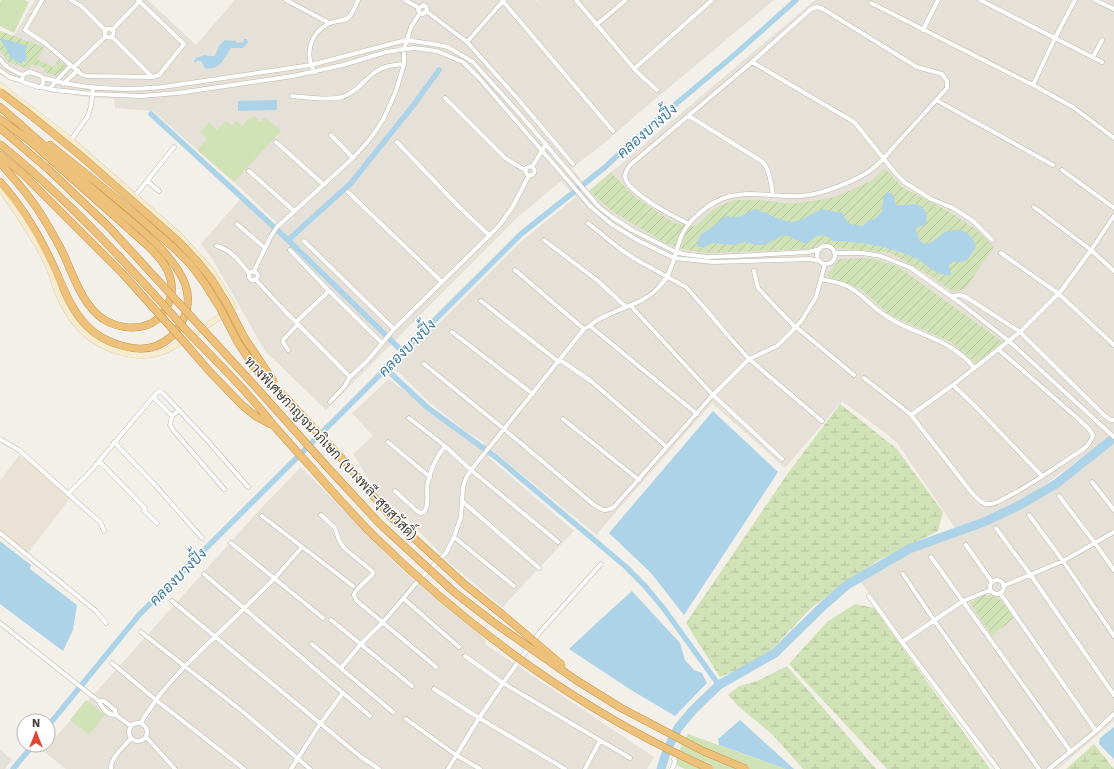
<svg xmlns="http://www.w3.org/2000/svg" width="1114" height="769" font-family="'Work Sans',Sarabun,sans-serif">
  <style>
    .residential { fill: #e6e1d8 }
    .education { fill: #eae3d5 }
    .green { fill: #d1e2b7 }
    .wetland { fill: url(#wetland-marsh) }
    .garden { fill: url(#garden-furrows) }
    .water { fill: #add3e8 }
    .lines { fill: none; stroke-linecap: round; stroke-linejoin: round }
    .canal { stroke: #add3e8; stroke-width: 5.5 }
    .river { stroke: #add3e8; stroke-width: 9 }
    .street-casing { stroke: #bdb7ad; stroke-width: 5 }
    .secondary-casing { stroke: #cdbf9e; stroke-width: 6 }
    .highway-casing { stroke: #cc964b; stroke-width: 8 }
    .street { stroke: #fff; stroke-width: 4 }
    .secondary { stroke: #f8ecce; stroke-width: 5.5 }
    .highway { stroke: #edc17a; stroke-width: 7 }
    .highway-bridge-casing { stroke: #cc964b; stroke-width: 8; stroke-linecap: butt }
    .highway-bridge { stroke: #edc17a; stroke-width: 7 }
    .labels { text-anchor: middle; stroke-width: 3; stroke-linejoin: round; paint-order: stroke }
    .street-label { font-size: 14px; fill: #464039; stroke: #fff }
    .water-label { font-size: 15px; font-style: italic; fill: #3c7a9f; stroke: #fff }
  </style>
  <defs>
    <pattern id="wetland-marsh" width="20" height="14" patternUnits="userSpaceOnUse"><rect width="20" height="14" fill="#d1e2b7"/><path d="M1 5h8M5 5V1M11 12h8M15 12V8" fill="none" stroke="#b5c39e"/></pattern>
    <pattern id="garden-furrows" width="10" height="10" patternUnits="userSpaceOnUse"><rect width="10" height="10" fill="#d1e2b7"/><path d="M-1 1l2-2M0 10L10 0M9 11l2-2" fill="none" stroke="#b5c39e"/></pattern>
  </defs>
  <rect width="100%" height="100%" fill="#f3f0ea"/>
  <path class="residential" d="M35 0H148L196 45 235 0H536L541 5 537 0H774L634 117 607 141 572 168 589 191 815 0H1114V443L1108 439 1022 501 956 529 898 444 888 435 842 401 785 468 712 403 601 529 597 535 492 450 488 457 574 531 509 600 503 608 450 563 401 513 377 493 353 454 373 436 352 413 389 379 482 449 484 442 467 432 430 403 394 368 518 244 576 197 561 181 518 217 326 410 265 351 213 260 201 244 241 198 271 227 276 222 234 182 153 111 115 108 114 99 77 96 25 85 0 75V31L14 36Z
    M1114 444V721L1058 769H998L860 581 910 552 961 534 1026 505 1070 476Z
    M301 467 403 571 486 640 485 644 654 757 647 769H66L43 751 263 506Z
    M0 749 12 760 5 769H0Z"/>
  <path class="education" d="M19 455 36 465 71 497 28 553 0 533V481Z"/>
  <path class="green" d="M1 0H24L29 2 14 33 0 26V2Z
    M254 116 261 122 265 117 281 131 234 182 197 150 207 139 200 132 209 122 217 130 226 121 232 126 236 121 242 126 250 117 252 118Z
    M86 700 105 715 89 735 70 720Z
    M688 734 786 769H685L672 763Z"/>
  <path class="wetland" d="M840 404 896 448 943 512 938 531 877 561 811 608 762 660 720 677 686 623 788 473Z
    M855 604 874 608 990 769H887L789 664 797 655 827 622Z
    M787 666 876 769H803L773 735 738 706 728 695 739 686 757 681Z
    M1094 744 1114 769H1066Z"/>
  <path class="garden" d="M0 31 44 47 38 60 54 67 59 60 67 67 56 76 44 72V68L32 64 28 69 8 62 0 49Z
    M885 168 902 187 948 211 978 231 994 247 965 289 954 292 926 273 890 253 839 248 824 243 816 246 811 249 704 253 683 249 665 243 612 211 589 191 611 172 635 197 674 223 696 226 712 210 733 200H757L793 204 835 197 871 181Z
    M870 258 897 266 1003 342 976 363 951 342 890 315 861 289 826 276 840 259Z
    M983 595C1002 595 1004 604 1014 618L992 636 970 603Z"/>
  <path class="water" d="M0 38 27 46 25 55 27 56 25 62 23 61 21 64 11 58Z
    M244 39H247L248 42 243 48H231C228 51 227 55 224 59 221 66 212 70 205 68L201 61H197L195 63 194 61 196 58 205 55 208 56H215L219 46 225 40 236 41 237 43 244 42Z
    M277 100V110L238 111V101Z
    M887 192 892 194 895 198 894 201 896 205C907 207 919 199 925 211 927 216 927 218 926 223L922 226 917 227 916 231 920 241 925 244C934 243 936 238 944 233 952 228 966 229 972 238 974 240 975 244 976 247L967 260 962 262 958 261 957 262H953L949 265 951 275C935 277 926 262 913 257 891 247 858 241 834 241 829 236 820 233 814 238 811 240 810 243 806 243 801 243 791 236 784 235L766 244 761 245H756L745 242 734 245 713 243 710 244 703 248 697 246 700 235C710 230 716 223 726 216 740 220 743 214 755 209 767 212 786 225 798 221 806 218 813 213 821 209L842 213 846 220 851 224 862 226 864 225 869 220 875 219 882 212 883 198Z
    M713 411 778 472 684 615 651 573 609 533Z
    M0 541 31 565 30 569 77 605 73 630 63 651 0 604Z
    M632 591 680 643 685 660 694 670 702 673 707 683 675 716 631 690 569 649 601 619Z
    M740 720 794 769H786L719 745 718 739Z
    M1114 727V759L1099 744 1100 738Z"/>
  <g class="lines">
    <path class="canal" d="M151 114 288 240 403 352
      M288 240 351 183 412 107 439 70
      M386 369 428 408 497 458 625 566 645 586 664 609 719 685
      M48 726 139 615 521 234 604 168 652 124 739 51 796 0
      M13 769 33 745"/>
    <path class="river" d="M661 769 667 750 678 728 693 710 719 685 775 653 823 606 847 585 909 549 984 522 1018 506 1056 484 1114 438"/>
    <defs>
      <path id="street" d="M42 0 25 30 45 43 81 74 86 76 152 77 159 75 184 44 138 0
        M71 0 81 6 106 31
        M286 0 329 23
        M405 0 419 8
        M502 0 613 131
        M576 0 637 72 657 90
        M980 0 1102 62
        M1095 0 1114 9
        M871 3 1033 85 1073 107 1114 138
        M426 11 467 42 518 99 573 164
        M596 25 626 0
        M104.5 33a4.5 4.5 0 1 1 9 0a4.5 4.5 0 1 1-9 0Z
        M112 30 140 1
        M923 30 938 0
        M112 37 152 77
        M467 42 504 0
        M1093 57 1102 40
        M0 59C6 68 13 71 23 75
        M752 62 849 119 855 123 896 174 904 182 931 199 953 208 973 221 992 240
        M74 67 106 36
        M634 69 712 0
        M0 70 9 77 22 81
        M30 72C39 75 48 76 41 87H38L23 82C21 76 24 73 30 72Z
        M315 72C304 55 310 33 328 24 335 20 344 22 349 17 353 13 356 5 358 0
        M44 78C81 89 124 91 163 87L311 65 406 40 433 44 448 47 473 62 524 119 599 207 612 217 632 230 676 252 683 254 707 257 736 256 808 252 820 249
        M63 84 78 70
        M1033 85 1055 38 1075 0
        M41 87 55 90 93 94 141 96 178 93 293 76 343 65 386 52 414 48 437 51 463 62 479 78 590 206 611 224 639 241 674 258 713 262 809 259 820 261
        M49 89 71 65
        M292 96C306 97 330 101 342 97 356 93 363 81 374 73 383 66 393 65 404 64
        M445 98 505 158 518 166 526 170
        M936 100 1053 165
        M689 116 763 162C770 171 771 184 773 195
        M331 135 353 158
        M71 140 88 116 91 106 93 87
        M276 142 324 185
        M397 142 459 207 490 236
        M525.5 171a4.5 4.5 0 1 1 9 0a4.5 4.5 0 1 1-9 0Z
        M532 167 546 144
        M1062 170 1114 208
        M249 171 294 211
        M147 181 159 191
        M348 192 442 282
        M135 196 174 147
        M1034 207 1091 250 1114 216
        M588 223 620 249 635 259 686 287 703 306 730 338 749 359 822 421
        M237 224 265 248
        M544 240 598 281 626 307
        M304 241 394 329
        M217 246C233 251 239 261 249 273 248 279 253 283 257 278 260 273 254 270 249 273
        M817 255a9 9 0 1 1 18 0a9 9 0 1 1-18 0Z
        M290 250 329 291 382 343
        M834 253H863L881 256 911 268 959 302 1009 341 1114 437
        M1001 253 1059 294 1114 345
        M515 270 584 329
        M254 271 271 236 277 227 353 158 370 139 383 120 396 91 404 64V49L411 27 420 13 418 10 419 8 423 5 426 7 427 10 426 12 423 14 420 13
        M754 271 758 288 772 303 796 328
        M255 279 281 307 350 377
        M821 279C829 281 839 282 847 286 862 293 872 308 886 316 914 335 953 339 974 368
        M951 296 960 295 966 297 1020 332 1105 416 1111 420H1114
        M481 301 559 362
        M630 305 713 395 782 459
        M296 322 329 291
        M590 326 697 414
        M796 327 854 375
        M452 332 533 394
        M288 350 283 342V340L298 324
        M560 360 591 381 667 447
        M424 364 504 429 593 504C601 509 605 513 614 507L710 398 749 359 777 346 796 327 802 320 816 297 825 264
        M864 378 900 406 911 415 972 493C977 498 982 505 990 504 995 504 1002 500 1007 497 1033 484 1057 466 1082 450 1088 446 1091 442 1093 435L1088 428 1075 416 998 349
        M953 385 976 407 1042 476
        M153 397 172 416
        M330 402 344 387 350 377 368 360 394 329 499 226 512 208 529 175
        M179 410 172 416 170 425 174 431 224 489
        M911 415 953 385 1020 332 1061 291 1091 250 1114 271
        M409 418 445 446 471 470 558 542
        M563 419 639 480
        M0 439 19 450 101 523 104 531
        M114 442 155 485 202 538
        M388 442 430 477
        M99 461 145 508 144 511 157 523
        M1092 482 1114 510
        M395 491 418 512 421 513 424 512C429 505 427 495 427 487 429 472 436 458 445 446
        M68 494 89 473 153 397 159 391 162 392 207 440 248 487
        M1059 496 1095 543 1114 570
        M462 501 539 568
        M321 515 335 528 339 540 344 548 372 571 373 573 372 575C368 579 354 590 354 595 354 597 356 599 357 601L436 667
        M1029 515 1063 561 1114 636
        M262 516 353 586
        M996 528 1030 574 1114 695
        M0 533 96 611 106 623
        M454 537 514 586
        M231 543 323 618
        M966 545 992 582
        M931 557 1071 752
        M204 574 370 716
        M903 574 934 620 1039 769
        M990 587a7 7 0 1 1 14 0a7 7 0 1 1-14 0Z
        M1003 586 1063 561 1114 532
        M1000 593 1096 731
        M869 596 902 642 998 769
        M403 598 459 647
        M172 601 361 757 379 769
        M331 620 412 686
        M0 623 91 695 99 701H104L115 710 116 715
        M141 632 242 711 310 769
        M902 642 963 601 990 590
        M312 644 393 712
        M465 656 503 683 630 758
        M112 663 156 700 244 769
        M341 668 360 645 383 622 419 580 446 553 454 537 461 517 463 487 466 478 471 470 584 329C589 327 592 323 596 321 601 318 606 316 610 314 626 306 645 302 658 288 664 282 669 274 672 265 677 252 679 235 689 224 693 218 701 212 707 207 738 185 766 198 801 196 821 195 860 180 876 166 884 159 891 150 898 142 915 124 931 106 947 88V81L942 74 917 67 823 9 817 7 811 9 752 62 630 165C626 171 623 176 627 182 628 185 631 187 633 189 649 204 669 214 689 224
        M434 689 479 718 565 769
        M99 701C101 708 108 715 116 715L131 726
        M406 719 456 755 480 769
        M129 732a9 9 0 1 1 18 0a9 9 0 1 1-18 0Z
        M141 723 145 716 161 693 184 667 275 578 302 547
        M146 737 175 769
        M111 769C110 758 124 747 131 738
        M291 769 320 724 343 693
        M448 769 479 718 503 683 540 632 601 564
        M585 769 600 741
        M672 769 675 762 674 759 677 753
        M1049 769 1096 731 1114 714"/>
      <path id="secondary" d="M0 85 71 140 178 234 202 260 212 271 234 307C221 317 207 325 194 334 183 341 173 348 162 352 148 357 133 356 120 352 87 344 69 320 57 291 53 279 50 268 44 257 32 234 17 213 3 192L0 189"/>
      <path id="highway" d="M0 107C32 134 63 163 95 191 123 216 172 249 185 284 194 307 180 337 156 346 135 354 102 342 87 326 70 309 62 284 52 263 39 235 20 204 0 182
        M0 119 31 142 148 246C158 256 168 266 171 281 175 299 162 322 144 326 131 330 114 326 103 319 80 303 72 270 60 247 51 231 42 214 31 200 22 187 10 175 0 162
        M50 145 100 185 143 221
        M0 155 24 175
        M275 427 299 454"/>
    </defs>
    <use href="#street" class="street-casing"/>
    <use href="#secondary" class="secondary-casing"/>
    <use href="#highway" class="highway-casing"/>
    <use href="#street" class="street"/>
    <use href="#secondary" class="secondary"/>
    <use href="#highway" class="highway"/>
    <defs>
      <path id="highway-bridge" d="M0 92 28 113 81 156 179 242 197 261 212 280 227 304 244 337 274 382
        M0 128 48 169 108 226 254 385 330 470 380 524 454 592 493 622 526 645 576 680 621 708 703 751 746 769
        M0 144C69 200 128 265 187 331 208 353 230 374 250 397 259 407 267 417 275 427
        M24 175 123 274 185 343 210 372 243 406 257 417 272 425
        M143 221 174 248 191 265 205 284 220 308 237 341 256 370 282 394 345 462 391 517 464 584 503 615 562 665
        M299 454C324 481 347 509 373 535 469 630 586 714 710 769"/>
    </defs>
    <use href="#highway-bridge" class="highway-bridge-casing"/>
    <use href="#highway-bridge" class="highway-bridge"/>
  </g>
  <g class="labels">
    <g class="street-label">
      <text transform="translate(331 448) rotate(47)" y="5">ทางพิเศษกาญจนาภิเษก (บางพลี-สุขสวัสดิ์)</text>
    </g>
    <g class="water-label">
      <text transform="translate(647 131) rotate(-41)" y="5">คลองบางปิ้ง</text>
      <text transform="translate(407 348) rotate(-45)" y="5">คลองบางปิ้ง</text>
      <text transform="translate(178 577) rotate(-45)" y="5">คลองบางปิ้ง</text>
    </g>
  </g>
  <g transform="translate(36 733)"><circle r="19" fill="#ffffff" stroke="#b5b3b0"/>
  <path d="M0-3L7 15L0 10L-7 15Z" fill="#e14432"/>
  <text y="-6" font-size="11" font-weight="bold" text-anchor="middle" fill="#464039">N</text>
  </g>
</svg>
